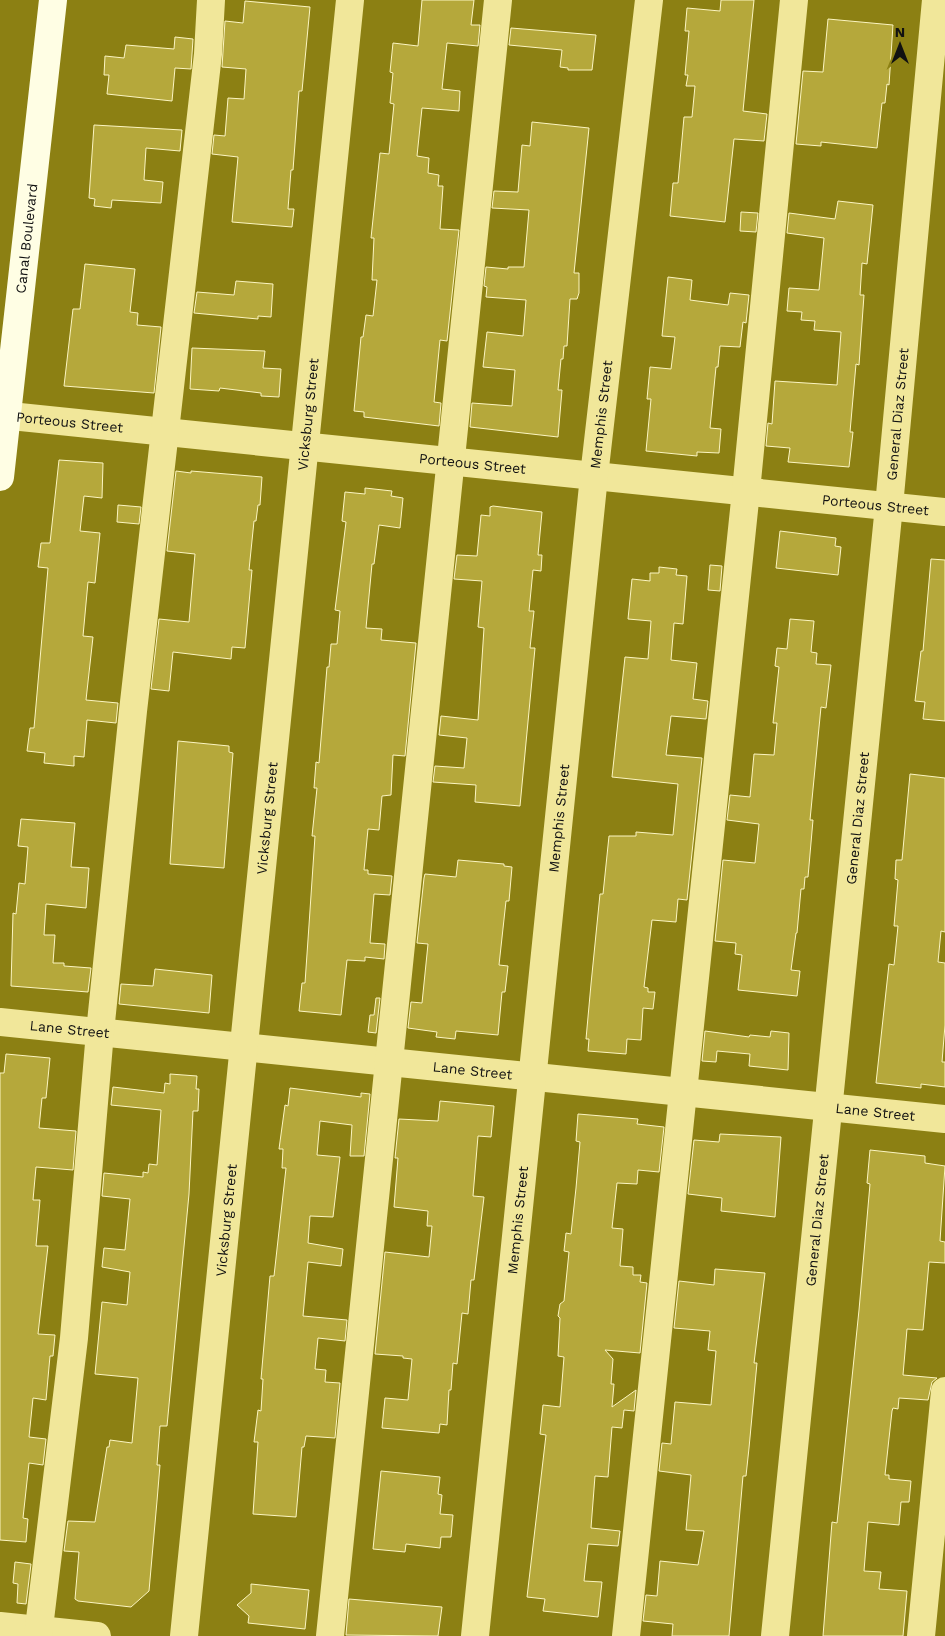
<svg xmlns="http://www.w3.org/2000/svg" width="945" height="1636" font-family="'Work Sans',sans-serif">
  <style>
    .building { fill: #b5a83b; stroke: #fcf5c1 }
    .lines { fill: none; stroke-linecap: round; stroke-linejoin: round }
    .minor { stroke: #f1e79a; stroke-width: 28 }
    .major { stroke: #fffee4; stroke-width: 28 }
    .labels { text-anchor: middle; stroke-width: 4; stroke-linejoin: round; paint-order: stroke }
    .street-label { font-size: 14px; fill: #111; stroke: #8c8013 }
  </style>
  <rect width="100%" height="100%" fill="#8c8013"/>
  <path class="building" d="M422 0H474L471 25H480L478 46 447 43 442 89 460 91 459 111 422 108 417 156 429 158 428 173 439 175 438 186H443L440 229 459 230 447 341 440 340 434 402 441 403 439 426 364 417V412L354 411 361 337H363L366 315 373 316 377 280H372L374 238H371L380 153 389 154 394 104 390 103 393 73 390 72 393 43 418 46Z
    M721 0H754L743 111 767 114 764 141 734 139 725 222 670 216 673 183H678L684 117H692L695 86H686L688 75H685L689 31H685L687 8 720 11Z
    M245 1 310 7 302 91H299L293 170H291L288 209H294L292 227 232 222 238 157 212 154 214 135 225 136 228 98 244 99 246 69 222 67 225 21 243 23Z
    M828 19 893 25 889 85 887 84 885 103H882L877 148 821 142V146L796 144 803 71 823 72Z
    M511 28 596 35 592 70H568V68L560 67 562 50 509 45Z
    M175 37 193 39 191 69 175 68 172 101 107 94 109 75H104L105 56 124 58 126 45 174 49Z
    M532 122 589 128 574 273H579V293L577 299H570L567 346H564L563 359H561L558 390H562L558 437 470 427 472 403 512 406 515 370 483 367 487 332 523 336 526 300 486 297 487 287 484 286 486 267 508 269V267H524L529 210 492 208 494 191 518 192 522 145 530 146Z
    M94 125 182 130 180 151 146 148 144 180 163 182 161 203 112 200 111 208 94 206 95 199 89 198Z
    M838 201 873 205 867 264 862 263 860 295H864L859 365 856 364 850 432H853L849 467 788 462 790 448 766 446 768 423 772 424 775 381 837 385 841 332 814 330 815 321 801 320 802 312 787 311 789 288 819 290 824 238 787 233 789 213 835 219Z
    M741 212 758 213 756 232 740 231Z
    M85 264 135 269 130 312 138 313 137 325 161 327 154 393 64 386 73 309H80Z
    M668 277 692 280 690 300 728 305 730 293 749 295 746 323 743 322 740 347 720 346 718 367H716L710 428 721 429 719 453 697 452V456L646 451 651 399H647L650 367 671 369 675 337 662 336Z
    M236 281 273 284 271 317 258 316V319L194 313 197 292 234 295Z
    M192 348 265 351 263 368 281 369 279 397 261 396V393L220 388 219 391 190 389Z
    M59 460 103 463 102 498 84 496 80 531 100 533 95 583 88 582 83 636 93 637 86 700 118 703 116 723 87 720 84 757 74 756V766L44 763 45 753 27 751 30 728H34L48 568 38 567 41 543H50Z
    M176 471 191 473V471L262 477 260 505H258L256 521H254L249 570H252L245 648 232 647 231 659 173 652 169 691 151 689 159 619 189 622 195 554 167 551Z
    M365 488 392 491 391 496 403 498 400 528 379 525 374 564H372L366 628 382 629 381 640 416 643 405 756 393 755 391 795 382 796 379 830 368 829 364 870H368V874L392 876 390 895 374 894 370 943 385 944 384 959 365 957V961L347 960 341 1015 299 1011 302 983H305L309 925 315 836H312L317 788H314L316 762 319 763 327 667H329L331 644H337L340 611 335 610 346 522 342 521 345 492 365 494Z
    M118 505 141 507 139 524 117 522Z
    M493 506 542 512 538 555H542L541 571 533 570 529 611H534L530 648H535L520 806 475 802 476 785 433 782 435 766 464 768 467 738 439 735 441 716 478 720 484 628 478 627 482 581 454 579 457 555 477 556 481 515 490 516V507Z
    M780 531 836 538 835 546 841 547 838 575 776 568Z
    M931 559 945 560V721L923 719 925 702 915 701 921 651H923Z
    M710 565 722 566 720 591 708 590Z
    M659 567 677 569 676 575 687 576 683 624 674 623 671 660 697 663 693 699 708 701 706 719 671 716 666 755 702 758 687 900 678 899 676 922 652 920 644 987 648 988V992H655L653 1009 643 1008 641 1040 627 1039 626 1054 588 1051 589 1039H586L591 984 600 894H603L609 836H636V832L673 835 678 784 612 777 625 657 648 659 651 621 628 619 632 579 650 581V573H659Z
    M790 619 814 621 811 652 817 653 816 664 831 665 826 708 821 707 810 820H813L808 877H805L804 889H801L797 933H796L791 970 800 971 797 996 738 990 742 955 735 954 736 943 715 941 723 860 755 863 759 824 727 820 730 795 750 797 754 754 774 755 777 723H773L779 667 775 666 777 648 787 649Z
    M178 741 229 746V752L233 753 224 868 170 864Z
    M910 774 945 778V932L941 931 938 962 945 963V1025L942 1062H945V1087L921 1084V1088L876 1083 889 964 894 965 898 926H894L898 880 895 879 896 860H902Z
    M21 819 75 823 71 867 89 868 86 908 46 904 44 935H55L53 963H64V966L91 968 88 992 11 986 13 913 16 914 19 883 25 884 28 847 18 846Z
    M458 860 504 864V866L512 867 509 901H506L499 965 508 966 505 992H502L498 1035 456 1031 455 1039 436 1037 437 1032 408 1028 411 1002 422 1003 428 944 417 943 424 878 425 874 456 877Z
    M155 969 212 975 209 1013 119 1004 121 984 153 986Z
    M376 998H380L376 1033 368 1032 370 1015H374Z
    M705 1031 749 1037 750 1035 770 1037 771 1031 789 1033 788 1070 749 1066 750 1054 717 1051 716 1062 702 1061Z
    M6 1054 50 1058 46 1098H42L39 1128 76 1131 73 1170 36 1167 33 1200H40L36 1246H48L38 1334 55 1335 53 1356H50L46 1400 33 1398 29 1437 46 1439 43 1465 29 1463 23 1518 28 1519 26 1542 0 1540V1073H4Z
    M170 1074 197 1076 196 1089H199L198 1111H193L189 1194 167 1426H160L157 1465H160L157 1501 149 1591 131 1607 78 1601 75 1599 79 1552 64 1551 68 1521 95 1522 107 1447H109L110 1440 132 1443 138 1378 95 1374 102 1302 127 1305 130 1272 102 1267 104 1248 125 1250 130 1199 102 1196 104 1173 143 1177V1172L148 1173 149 1164 157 1165 161 1110 111 1105 113 1087 164 1093 165 1083 170 1084Z
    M290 1088 361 1097V1093L370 1094 364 1156H350L352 1125 320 1121 317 1155 340 1157 333 1217 310 1216 308 1243 343 1249 341 1266 308 1262 303 1316 347 1320 345 1341 318 1338 315 1369 326 1370 325 1382 340 1383 335 1438 306 1436 304 1447H302L296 1517 253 1514 258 1442H254L258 1410 261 1411 263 1379H261L270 1276H274L286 1168H282L283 1149H279L285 1105 288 1106Z
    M440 1101 494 1106 491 1137 478 1136 473 1196 484 1197 474 1280H471L468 1314 462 1313 457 1364 453 1363 451 1390H449L447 1425 440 1424 439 1433 382 1428 385 1398 408 1400 412 1359 403 1358V1356L375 1354 385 1252 429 1257 432 1226H427L428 1211 394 1207 398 1158H395L399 1119 438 1121Z
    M578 1114 638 1119 637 1124 664 1127 659 1172 638 1170 637 1184 617 1183 612 1228 623 1229 620 1266 633 1267V1275H641L640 1282 647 1283 640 1353 605 1350 613 1359 611 1384H614L612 1407 636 1390 634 1411 624 1410 622 1428 612 1427 608 1477 595 1476 591 1528 620 1531 618 1546 588 1544 584 1581 602 1582 598 1617 543 1611 545 1599 527 1597 546 1435 540 1434 543 1405 560 1407 564 1357 558 1356 560 1318 558 1316 560 1304 564 1301 569 1252 564 1251 566 1233 571 1234 576 1188 580 1142 576 1141Z
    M720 1134 781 1137 775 1217 721 1211 722 1198 688 1194 694 1140 719 1142Z
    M870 1150 925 1156V1163L945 1166 940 1241 945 1242V1263L929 1262 923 1330 907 1329 903 1375 937 1378 932 1382 928 1400 899 1398 898 1409 893 1408 892 1411 885 1475H889V1479L911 1481 909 1502H901L899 1525 868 1522 864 1571 881 1572 879 1589 907 1591 903 1636H823L832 1522 837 1523 859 1310 870 1184 867 1183Z
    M715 1269 765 1273 754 1363H757L749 1448 746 1476H743L729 1636H672L673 1624 643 1621 646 1595 657 1596 660 1561 698 1565 704 1531 686 1530 691 1475 659 1471 662 1443 671 1444 675 1402 711 1405 716 1351 708 1350 710 1331 674 1328 679 1281 714 1285Z
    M381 1471 440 1477 438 1494 442 1495 440 1514 453 1515 451 1537H441L440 1548 406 1544 405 1552 373 1549Z
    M15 1562 31 1564 26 1604 17 1603 18 1584 13 1583Z
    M251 1584 309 1590 305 1629 248 1623 249 1616 237 1605 251 1593Z
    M349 1599 442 1607 438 1636 346 1635Z"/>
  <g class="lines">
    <g class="minor">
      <path id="s1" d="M0 415 945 512"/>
      <path id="s2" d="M0 1022 945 1119"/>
      <path d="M0 1626 97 1636"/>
      <path d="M38 1636 74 1338 100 1032 133 711 208 54 211 0"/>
      <path id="s3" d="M184 1636 350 0"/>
      <path d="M330 1636 498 0"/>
      <path id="s4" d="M475 1636 594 476 649 0"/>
      <path d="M626 1636 746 491 794 0"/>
      <path id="s5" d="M775 1636 889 506 936 0"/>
      <path d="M921 1636 945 1391"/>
    </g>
    <path class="major" id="s6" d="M0 477 53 0"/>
  </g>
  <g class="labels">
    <g class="street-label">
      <text dy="5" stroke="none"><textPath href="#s6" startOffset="240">Canal Boulevard</textPath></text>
      <text dy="5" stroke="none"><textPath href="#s3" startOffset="1228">Vicksburg Street</textPath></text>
      <text dy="5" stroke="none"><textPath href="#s4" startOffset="1228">Memphis Street</textPath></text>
      <text dy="5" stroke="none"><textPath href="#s5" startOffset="1228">General Diaz Street</textPath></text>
      <text dy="5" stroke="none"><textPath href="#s1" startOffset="70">Porteous Street</textPath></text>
      <text dy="5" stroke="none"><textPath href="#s1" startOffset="475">Porteous Street</textPath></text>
      <text dy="5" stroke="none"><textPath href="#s1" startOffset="880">Porteous Street</textPath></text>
      <text dy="5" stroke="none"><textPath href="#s3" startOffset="822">Vicksburg Street</textPath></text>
      <text dy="5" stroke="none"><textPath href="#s4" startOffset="822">Memphis Street</textPath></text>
      <text dy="5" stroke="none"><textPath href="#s5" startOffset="822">General Diaz Street</textPath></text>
      <text dy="5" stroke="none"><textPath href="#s2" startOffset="70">Lane Street</textPath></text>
      <text dy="5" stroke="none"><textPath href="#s2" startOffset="475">Lane Street</textPath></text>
      <text dy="5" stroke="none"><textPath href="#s2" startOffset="880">Lane Street</textPath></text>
      <text dy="5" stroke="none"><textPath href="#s3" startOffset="418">Vicksburg Street</textPath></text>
      <text dy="5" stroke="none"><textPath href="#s4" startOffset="418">Memphis Street</textPath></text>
      <text dy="5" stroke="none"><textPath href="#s5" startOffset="418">General Diaz Street</textPath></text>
    </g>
  </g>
  <g transform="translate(900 45)" stroke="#8c8013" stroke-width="4" paint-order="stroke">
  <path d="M0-4L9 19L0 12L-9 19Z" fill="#111111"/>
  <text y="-8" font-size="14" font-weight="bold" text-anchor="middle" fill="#111111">N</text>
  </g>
</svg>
